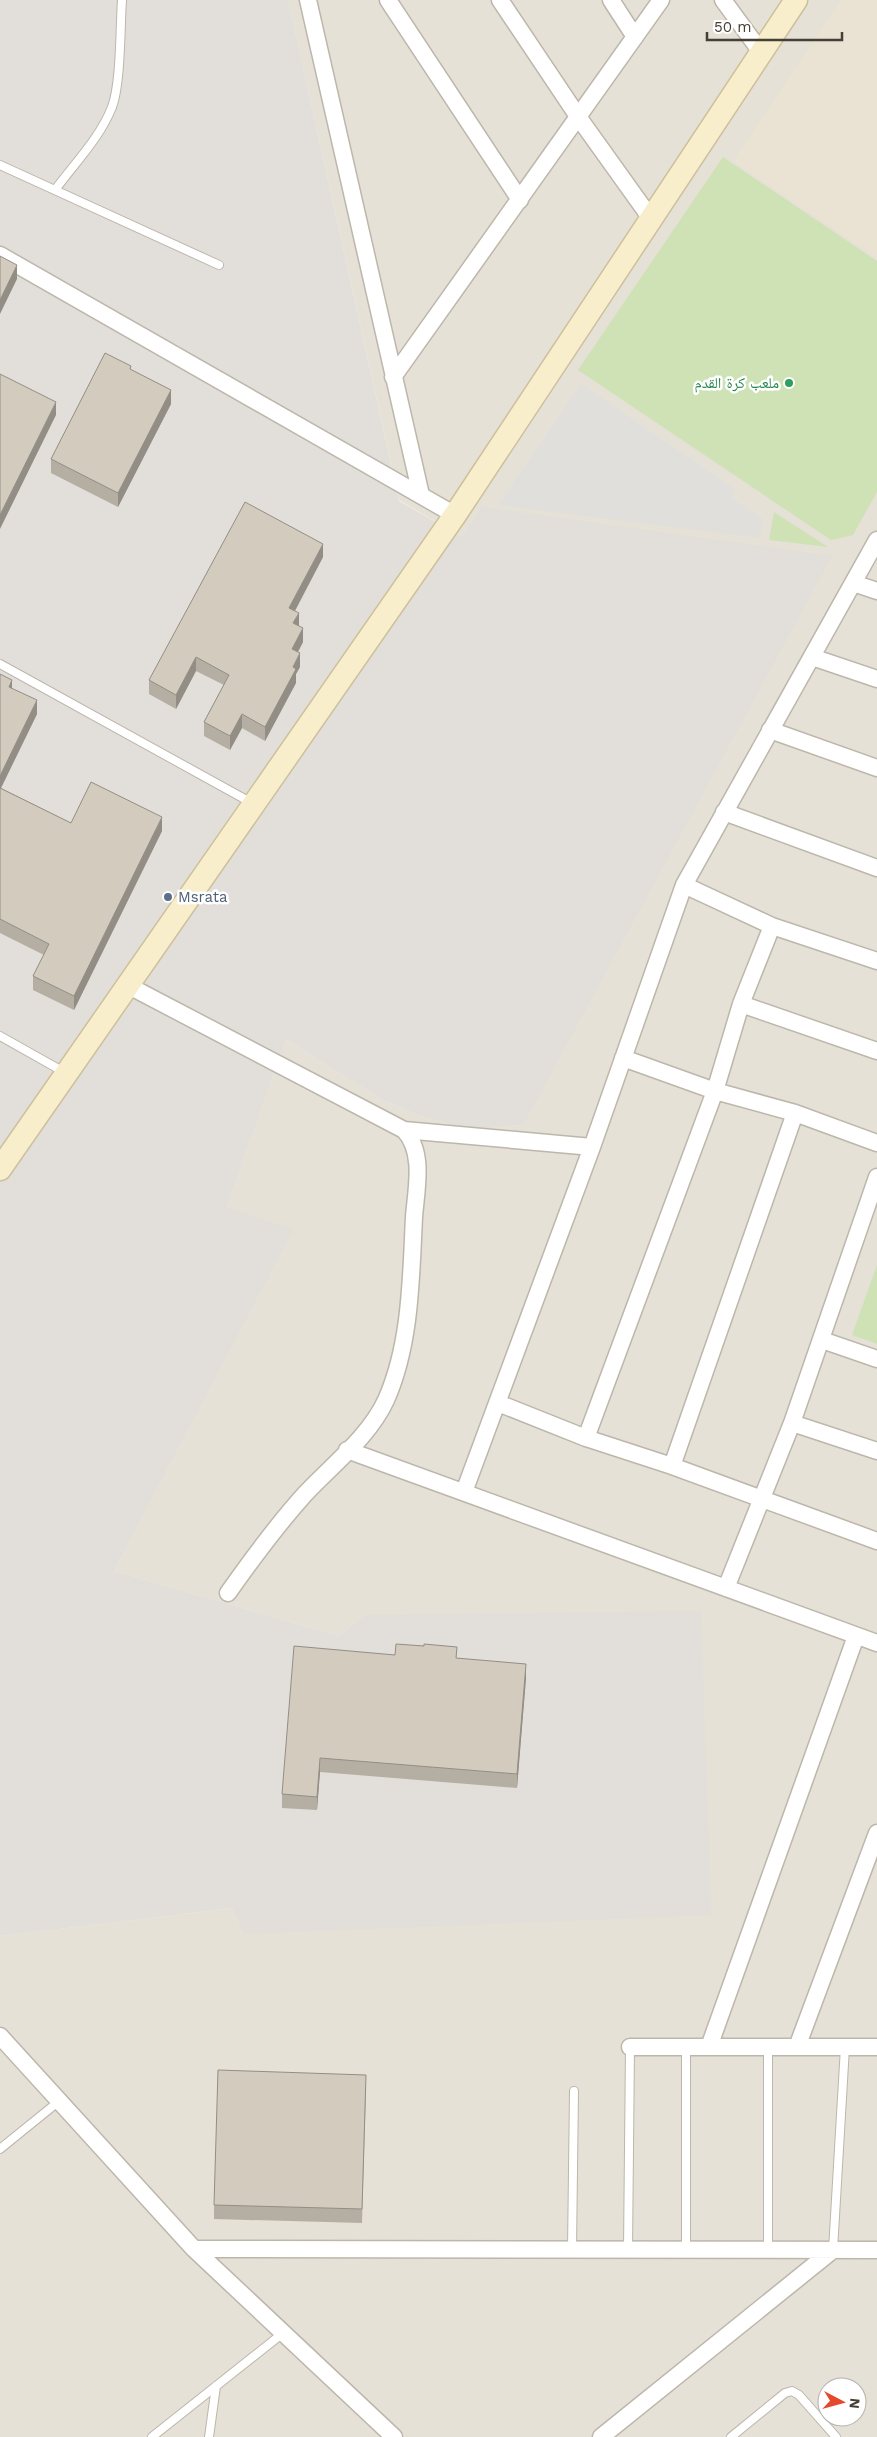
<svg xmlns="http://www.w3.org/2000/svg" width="877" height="2437" font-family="'Work Sans','Noto Naskh Arabic',sans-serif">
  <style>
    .residential { fill: #e5e1d6; fill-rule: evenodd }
    .industrial { fill: #e2ded9 }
    .education { fill: #eae3d3 }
    .green { fill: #cee2b5 }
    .parking { fill: #e1dfdc }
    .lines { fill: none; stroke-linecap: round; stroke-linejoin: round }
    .lane-casing { stroke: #bdb6ab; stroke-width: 10 }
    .street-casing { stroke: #bdb6ab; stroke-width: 19 }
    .secondary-casing { stroke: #cdc09c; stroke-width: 25 }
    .lane { stroke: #fff; stroke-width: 8 }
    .street { stroke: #fff; stroke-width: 16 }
    .secondary { stroke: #f9eecb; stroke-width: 22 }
    .wall { fill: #b5afa3 }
    .shaded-wall { fill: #938e85 }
    .building { fill: #d2cbbe; stroke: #938e85 }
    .leisure-dot { fill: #2e9e5b; stroke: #fff; stroke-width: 2 }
    .service-dot { fill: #5c6f8a; stroke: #fff; stroke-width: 2 }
    .labels { text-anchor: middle; stroke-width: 5; stroke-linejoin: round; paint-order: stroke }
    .leisure-label { font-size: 15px; fill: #27864d; stroke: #fff; text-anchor: end }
    .service-label { font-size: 15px; fill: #4e5e75; stroke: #fff; text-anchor: start }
  </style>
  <rect width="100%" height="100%" fill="#f2efe8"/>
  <path class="residential" d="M288 0H877V2437H0V1936L234 1908 365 1615 339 1636 114 1571 292 1231 227 1207 286 1039 381 1099 418 1115 459 1127 480 1129 523 1125 462 537 399 500ZM827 2387H857V2417H827Z"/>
  <path class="industrial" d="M0 0H288L399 501 462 537 482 507 832 556 523 1125 480 1129 459 1127 418 1115 381 1099 286 1039 227 1207 293 1230 114 1571 339 1636 365 1615 701 1611 711 1915 244 1934 233 1908 0 1936Z"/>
  <path class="education" d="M842 0H877V258L733 161Z"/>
  <path class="green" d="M723 157 877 261V492L853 535 831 540 578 370Z
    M774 512 828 547 769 540Z
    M877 1265V1344L852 1335Z"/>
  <path class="parking" d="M581 384 735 489 731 498 763 519 760 538 498 505Z"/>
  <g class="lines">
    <defs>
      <path id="lane" d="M0 165 219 265
        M55 190C74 164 100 138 112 107 121 83 120 29 122 0
        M0 664 252 803
        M0 1036 64 1072
        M768 2047V2250
        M686 2048V2249
        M0 2149 58 2102
        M572 2249 574 2091
        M628 2249 630 2047
        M833 2250 845 2047
        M152 2437 283 2333
        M209 2437 216 2386
        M731 2437 785 2393 792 2391 799 2395 836 2437"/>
      <path id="street" d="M308 0 421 495
        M388 0 520 200
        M500 0 579 118 652 220
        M611 0 635 37
        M723 0 761 52
        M0 255 455 515
        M393 377 661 0
        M853 583 877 591
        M812 657 877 679
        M770 730 877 768
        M724 812 877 868
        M684 885 772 926 877 961
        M129 986 404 1130C425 1152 416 1190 414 1217 411 1277 411 1344 386 1400 369 1437 332 1465 305 1494 277 1525 252 1559 228 1593
        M741 1004 877 1051
        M623 1058 715 1091 795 1113 877 1143
        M404 1130 592 1147
        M822 1340 877 1359
        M498 1403 586 1438 672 1466 877 1541
        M792 1423 877 1451
        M586 1438 715 1091 741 1004 772 926
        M347 1450 877 1643
        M672 1466 795 1113
        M464 1492 592 1147 684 885 877 540
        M726 1588 792 1423 877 1177
        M0 2036 194 2249 394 2437
        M630 2047H877
        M709 2047 856 1636
        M797 2047 877 1833
        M194 2249 877 2250
        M601 2437 833 2250"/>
      <path id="secondary" d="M0 1169 455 515 796 0"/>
    </defs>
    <use href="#lane" class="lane-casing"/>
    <use href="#street" class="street-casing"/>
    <use href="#secondary" class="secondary-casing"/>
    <use href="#lane" class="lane"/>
    <use href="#street" class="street"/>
    <use href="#secondary" class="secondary"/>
  </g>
  <path class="wall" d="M131 370 171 404 118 507 51 473V459Z
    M323 557 295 611 303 642 298 652 300 667 296 674V683L265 741 242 728 230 750 204 736V722L224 685 196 671 176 709 149 694V680Z
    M0 674 12 689 37 714 1 788 71 823 162 831 74 1010 33 990V976L44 955 0 933Z
    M395 1655 457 1658 526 1678 517 1788 320 1772 317 1810 282 1808V1794Z
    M366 2089 362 2223 214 2219V2205Z"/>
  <path class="shaded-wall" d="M17 265V279L0 314V300Z
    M171 390V404L118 507V493Z
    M56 402V415L0 529V515Z
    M323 544V557L289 622V608Z
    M299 613V627L293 623Z
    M303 628V642L292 663V649Z
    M300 653V667L296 674V683L265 741V727L293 667Z
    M196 657V671L176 709V695Z
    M12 680V694L9 687Z
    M37 700V714L0 790V776Z
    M242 714V728L230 750V736Z
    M162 817V831L74 1010V996Z
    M526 1664V1678L517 1788V1774Z
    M320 1758V1772L317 1810V1797Z"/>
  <path class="building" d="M0 256 17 265 0 300Z
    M105 353 131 366 130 369 171 390 118 493 51 459Z
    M0 374 56 402 0 515Z
    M245 502 323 544 289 608 299 613 293 623 303 628 292 649 300 653 293 667 296 669 265 727 242 714 230 736 204 722 229 675 196 657 176 695 149 680Z
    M0 674 12 680 9 687 37 700 0 776Z
    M91 782 162 817 74 996 33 976 49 944 0 919V788L71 823Z
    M396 1644 424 1646V1644L457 1647 456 1658 526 1664 517 1774 320 1758 317 1797 282 1794 294 1646 395 1655Z
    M218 2070 366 2075 362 2209 214 2205Z"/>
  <circle class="leisure-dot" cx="789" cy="383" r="5"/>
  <circle class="service-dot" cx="168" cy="897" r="5"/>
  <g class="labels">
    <g class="leisure-label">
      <text x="779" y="388">ملعب كرة القدم</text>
    </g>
    <g class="service-label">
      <text x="178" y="902">Msrata</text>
    </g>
  </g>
  <g transform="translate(842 2402) rotate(96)"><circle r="24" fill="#ffffff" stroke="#b5b2af"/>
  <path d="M0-4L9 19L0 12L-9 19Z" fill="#e4482d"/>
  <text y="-8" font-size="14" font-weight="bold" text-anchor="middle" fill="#453f37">N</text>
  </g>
  <path d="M707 32v8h135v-8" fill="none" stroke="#453f37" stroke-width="2.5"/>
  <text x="714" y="32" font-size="15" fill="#453f37" stroke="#ffffff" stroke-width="4" paint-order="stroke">50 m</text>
</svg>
